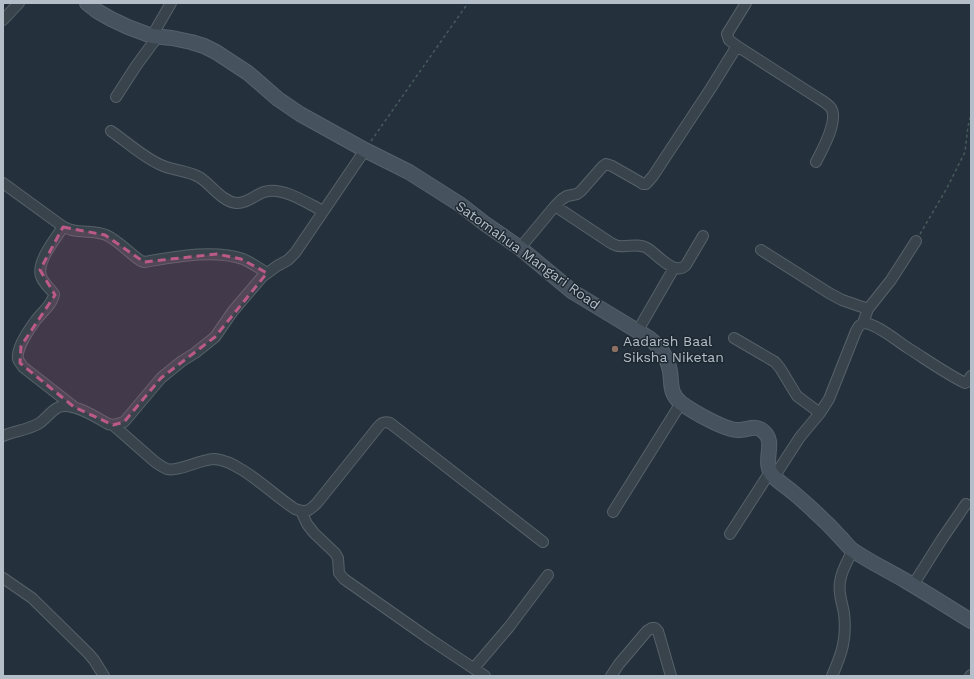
<svg xmlns="http://www.w3.org/2000/svg" width="974" height="679" font-family="'Work Sans',sans-serif">
<rect width="100%" height="100%" fill="#24313c"/>
<g fill="none" stroke-linecap="round" stroke-linejoin="round">
<g stroke="#56616a" stroke-width="12">
<path id="street" d="M746,3L727,34L729,40L737,46L818,98C823,101 828,104 831,108C839,121 822,150 816,162
M3,20L19,3
M152,36L171,3
M116,97L136,66L158,36
M111,131C127,142 144,158 161,165C174,171 187,170 199,177C211,184 221,201 236,203C246,204 255,195 264,192C282,186 307,203 323,211
M3,183L58,223C62,226 66,229 72,230C83,233 95,230 106,235C118,240 130,254 141,261L144,262C175,257 213,249 243,259C252,263 259,268 267,273
M555,206L611,243C613,244 616,246 619,246C629,247 638,243 647,248C657,254 675,277 686,265L703,236
M63,227C56,238 36,262 41,276C43,283 50,288 54,294C53,304 42,312 36,320C30,328 16,348 18,359C19,362 21,364 23,367L73,406
M520,248L555,206L562,199L567,196L577,194L581,191L603,166L606,164L612,166L640,182L643,184H646L653,176L711,88L737,46
M761,250L829,293L842,300L868,309
M863,323L868,309L891,280L916,241
M637,332L674,268
M734,338L775,362L780,368L797,396L820,413
M113,425L154,461C158,464 162,467 167,469C179,472 200,459 215,459C240,461 273,495 295,509C306,513 309,511 317,503L378,427C381,423 384,421 390,423L543,542
M3,436C14,431 27,430 38,424C45,420 50,412 57,408C70,400 96,417 108,424L113,425L124,422L161,378L182,361L195,353L215,337L233,311L262,277L277,266L288,260L295,253L365,150
M774,477L800,437L820,413L829,399L856,331L859,326L863,323C876,323 897,341 908,348C927,360 945,373 965,383L967,382L971,376
M301,511L307,524L314,533L335,553L338,558L339,573L344,579L431,640L485,676
M613,512L681,403
M730,534L770,472
M3,578L32,598L88,653L94,660L104,676
M913,585L942,539L966,504
M474,668L509,627L548,575
M611,676L619,664L647,631L652,628H655L658,631L671,676
M832,676C842,653 847,639 844,613C842,602 838,593 840,582C841,571 848,560 853,550
M970,676L971,675"/>
</g>
<g stroke="#56616a" stroke-width="16">
<path id="secondary" d="M87,3L97,11L111,19L128,27L152,36L172,38L191,42L204,46L216,52L248,73L278,99L300,114L365,150L409,172L461,205L484,223L520,248L573,292L649,338C660,347 667,356 670,371C672,384 669,393 681,403C692,411 726,431 739,430C748,430 756,424 764,432C777,443 760,463 774,477C780,483 788,488 795,494C802,500 809,506 815,512C824,520 833,529 841,538C845,542 849,548 854,551C870,562 889,571 906,581C928,594 950,608 971,621"/>
</g>
<path stroke="#465b5b" stroke-width="1.5" stroke-dasharray="3 3" stroke-linecap="butt" d="M371,141L468,3
M920,234L947,188L965,152L968,126L971,115"/>
<use href="#street" stroke="#38434c" stroke-width="10"/>
<use href="#secondary" stroke="#46535f" stroke-width="14"/>
</g>
<path fill="#bc5a87" fill-opacity="0.2" stroke="#bc5a87" stroke-width="3" stroke-dasharray="8 5" stroke-linejoin="round" d="M63,227L105,235L144,262L217,254L241,259L267,273L215,337L161,378L124,422L113,425L74,407L20,363L21,346L55,295L40,270Z"/>
<circle fill="#8d6e63" stroke="#1d2831" stroke-width="1.5" cx="615" cy="349" r="4"/>
<g text-anchor="middle" dominant-baseline="central" stroke-width="3" stroke-linejoin="round" paint-order="stroke">
<g font-size="14" fill="#b4bec8" stroke="#1d2831">
<text transform="translate(528 255) rotate(36)">Satomahua Mangari Road</text>
</g>
<g font-size="14" fill="#b4bec8" stroke="#1d2831" text-anchor="start">
<text x="623" y="341">Aadarsh Baal<tspan x="623" dy="16">Siksha Niketan</tspan></text>
</g>
</g>
<rect width="974" height="679" fill="none" stroke="#b4bec8" stroke-width="8"/>
</svg>
